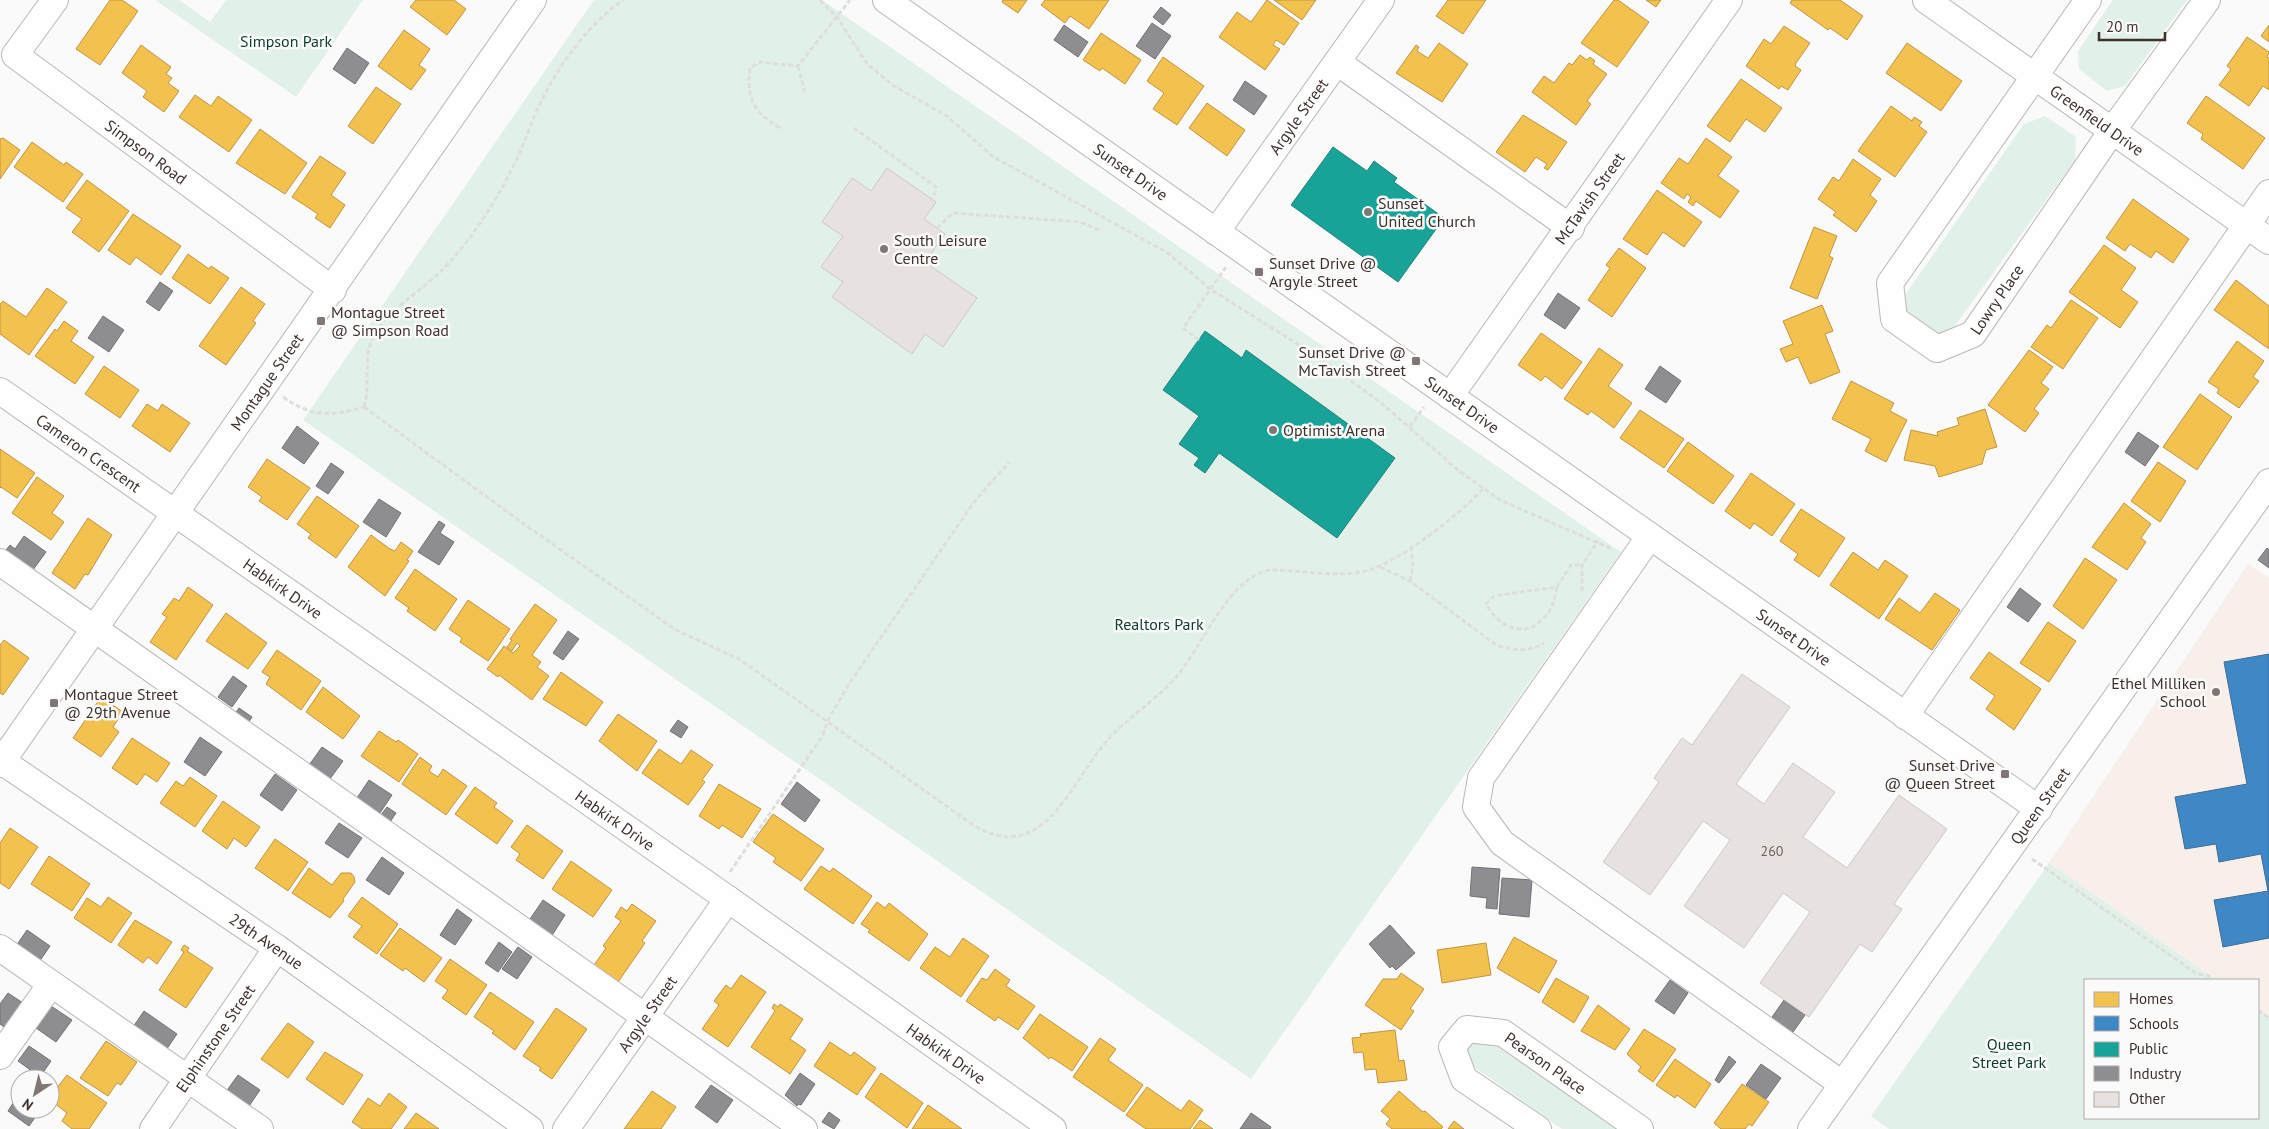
<svg xmlns="http://www.w3.org/2000/svg" width="2269" height="1129" font-family="'PT Sans',sans-serif">
<rect width="100%" height="100%" fill="#fafafa"/>
<path fill="#f8efea" d="M2248,564L2269,578V1018L2258,1010V980H2216L2049,863Z"/>
<path fill="#e1f1e9" d="M155,0H179L210,22L226,0H363L296,97Z
M594,0H822L1621,552L1251,1079L303,420Z
M2113,0H2187L2125,86L2107,91L2079,69L2078,51Z
M2045,116L2076,137L2075,160L1952,330L1934,334L1906,314L1905,295L2024,124Z
M2049,863L2216,980H2085V1118H2258V1010L2269,1018V1129H1889L1871,1116Z
M1484,1034L1622,1129H1562L1467,1062L1466,1045Z"/>
<path fill="#f2c14e" stroke="#bc9644" d="M110,0H122L138,11L100,65L76,49Z
M416,0H454L466,9L447,35L410,7Z
M1003,0H1027L1018,13L1002,2Z
M1045,0H1109L1089,29L1070,16L1065,23L1041,5Z
M1267,0L1299,23L1284,45L1276,40L1273,45L1280,49L1265,70L1219,37L1237,12L1251,22Z
M1274,0H1316L1302,20Z
M1448,0H1486L1463,34L1436,16Z
M1614,0H1618L1649,22L1617,67L1581,43Z
M1646,0H1661L1656,7Z
M1792,0H1840L1863,16L1847,40L1830,28L1828,30L1790,3Z
M2269,25V42L2261,36Z
M1784,26L1810,43L1796,63L1795,66L1801,70L1788,90L1781,86L1779,89L1746,66L1764,39L1771,44Z
M404,30L430,49L419,65L426,70L411,90L378,66Z
M1101,33L1141,60L1125,84L1102,68L1100,71L1083,60Z
M2247,37L2269,52L2267,57L2269,58V90L2263,86L2249,106L2219,85L2231,69L2227,66Z
M1439,43L1468,64L1442,102L1396,73L1416,45L1419,47L1417,51L1428,58Z
M1907,43L1962,81L1941,111L1886,73Z
M141,45L171,67L166,74L172,78L168,83L179,91L164,112L143,97L147,91L122,73Z
M1580,55L1587,60L1590,57L1595,61L1593,64L1607,74L1587,101L1591,104L1576,125L1532,92L1544,76L1554,83L1569,63L1572,65Z
M1163,57L1204,86L1177,125L1153,109L1164,93L1147,81Z
M1741,79L1782,108L1765,132L1746,119L1730,142L1707,126Z
M376,87L401,104L373,144L348,126Z
M195,95L211,106L218,96L252,120L229,152L179,117Z
M2206,96L2265,138L2243,169L2201,139L2203,134L2187,123Z
M1207,103L1245,130L1227,156L1189,128Z
M1891,106L1912,121L1914,117L1922,122L1919,126L1927,132L1895,177L1858,151Z
M1523,115L1567,142L1548,170L1544,168L1547,164L1536,157L1525,172L1496,152Z
M260,129L307,163L285,194L236,163Z
M3,138L20,150L0,179V139Z
M1706,138L1732,157L1718,176L1739,191L1720,218L1696,201L1693,206L1688,202L1691,197L1687,194L1684,199L1661,183L1679,158L1688,164Z
M32,142L64,165L66,162L83,174L63,202L14,167Z
M320,156L346,173L331,195L345,205L330,228L315,218L318,214L292,197Z
M1853,159L1881,179L1870,195L1877,201L1856,232L1833,215L1836,212L1818,199L1833,177L1839,181Z
M87,180L129,211L99,252L72,232L82,219L66,208Z
M1657,190L1702,222L1684,247L1663,232L1647,255L1623,239Z
M2133,199L2189,239L2173,263L2156,251L2151,258L2130,244L2125,251L2106,238Z
M133,214L181,246L161,275L136,257L130,265L108,250Z
M1814,227L1837,236L1829,256L1833,258L1817,299L1790,288Z
M2104,245L2136,268L2121,290L2138,302L2120,328L2069,292Z
M1619,248L1646,268L1612,317L1588,300L1610,268L1606,265Z
M188,254L209,269L211,266L229,278L210,304L172,278Z
M2236,280L2269,306V349L2214,310Z
M241,287L265,304L253,321L256,323L226,365L199,346Z
M47,288L67,302L29,355L0,334V304L3,301L26,317Z
M2071,300L2098,318L2063,369L2031,347L2047,325L2051,328Z
M1822,305L1833,331L1825,334L1840,372L1810,384L1798,357L1786,362L1780,349L1793,344L1783,321Z
M64,321L78,331L71,341L94,357L75,384L35,356L55,329L57,331Z
M1541,333L1582,362L1562,389L1545,376L1541,381L1518,365Z
M2237,341L2264,361L2253,377L2259,381L2239,408L2217,393L2219,389L2208,382Z
M1599,348L1623,365L1608,386L1632,403L1614,428L1591,411L1588,415L1564,399Z
M2029,350L2053,367L2041,383L2049,389L2034,409L2039,413L2025,432L1988,405Z
M104,366L139,390L120,418L85,394Z
M1851,381L1894,403L1890,411L1907,420L1886,462L1865,451L1871,439L1832,419Z
M2200,394L2232,417L2197,470L2163,447Z
M147,404L158,411L162,404L190,423L170,452L132,426Z
M1985,409L1997,447L1986,450L1982,464L1939,477L1935,466L1904,460L1911,430L1938,436L1937,432L1959,425L1957,418Z
M1640,410L1684,439L1664,468L1620,438Z
M1688,442L1734,476L1713,504L1667,471Z
M0,449L35,473L17,498L1,487L0,488Z
M267,459L310,488L287,520L259,501L262,497L248,487Z
M2158,462L2186,481L2160,522L2131,501Z
M1751,473L1795,504L1772,536L1754,523L1750,529L1725,511Z
M37,477L64,496L52,513L64,522L51,540L12,513Z
M317,496L359,526L336,558L308,538L311,534L297,524Z
M2124,503L2151,524L2141,538L2146,542L2127,570L2092,547Z
M1801,509L1845,538L1819,577L1794,560L1798,554L1780,541Z
M88,518L112,535L88,575L85,574L75,589L52,573Z
M371,535L390,549L395,551L401,542L413,551L407,560L409,561L385,596L348,567Z
M1853,552L1878,570L1885,560L1908,576L1879,619L1830,585Z
M2085,558L2117,580L2083,629L2053,606Z
M415,569L457,599L435,631L407,611L409,608L395,598Z
M188,587L213,605L176,660L150,642L167,617L162,614L174,598L179,601Z
M1935,593L1960,610L1932,650L1885,619L1899,598L1920,613Z
M468,600L510,629L488,661L460,642L462,638L449,629Z
M535,604L557,620L532,655L541,662L537,667L549,676L532,700L499,675L498,677L487,669L504,646L513,653L520,646L517,643L512,651L507,647L512,640L510,639Z
M226,613L267,643L248,669L206,641Z
M2048,622L2076,641L2049,682L2020,663Z
M4,640L29,658L3,695L0,693V645Z
M277,650L321,681L301,710L266,684L270,677L262,672Z
M1989,652L2041,689L2014,730L1986,709L1995,696L1970,678Z
M561,672L603,702L586,726L543,699Z
M323,687L360,716L343,739L306,712Z
M101,697L123,712L113,727L119,732L101,757L73,738Z
M618,714L657,741L637,771L599,741Z
M379,731L396,742L398,740L418,754L399,782L361,756Z
M132,738L170,763L157,782L145,774L137,785L112,768Z
M659,749L681,764L691,750L713,765L702,780L705,782L688,805L642,773Z
M420,757L432,766L429,771L438,777L443,769L467,786L446,815L402,784Z
M190,777L217,796L195,827L160,803L176,781L183,786Z
M719,784L761,809L742,838L722,825L719,829L699,816Z
M475,787L497,803L494,807L513,821L497,844L455,814Z
M223,801L260,827L246,847L234,838L227,849L202,831Z
M773,814L824,849L801,881L773,862L776,858L753,842Z
M527,825L563,851L543,879L516,860L520,854L511,847Z
M10,828L38,847L9,889L0,883V843Z
M275,839L308,862L288,891L255,868Z
M49,856L90,884L72,911L31,884Z
M571,861L612,890L593,917L552,889Z
M821,866L830,872L833,868L872,896L853,924L804,889Z
M309,868L332,885L341,873H351L354,877L355,882L343,899L344,901L330,918L292,893Z
M108,897L132,913L111,943L74,918L87,898L101,907Z
M362,897L398,924L377,954L353,937L362,926L348,916Z
M877,902L885,908L889,903L928,934L909,961L868,932L870,930L861,924Z
M632,904L656,921L642,941L645,943L616,985L592,968L606,948L603,946L621,921L615,917L621,907L627,911Z
M135,920L172,942L157,964L148,957L143,963L118,945Z
M400,928L442,958L424,982L405,968L403,971L380,955Z
M1514,937L1557,961L1539,993L1497,968Z
M963,938L989,956L961,997L920,968L935,947L950,957Z
M1486,943L1491,975L1442,983L1437,950Z
M184,945L189,948L187,951L213,968L186,1008L159,990L184,952L181,950Z
M450,959L487,985L466,1015L442,998L448,990L435,981Z
M995,969L1010,980L1006,986L1035,1006L1018,1030L998,1017L995,1021L966,1001L982,978L987,980Z
M1401,973L1424,989L1410,1009L1414,1011L1401,1030L1365,1005L1383,979H1397Z
M741,975L766,992L728,1047L702,1029L719,1005L714,1001L726,985L731,989Z
M1556,978L1589,997L1574,1023L1542,1002Z
M490,992L534,1022L515,1050L492,1033L494,1031L474,1017Z
M774,1004L778,1007L780,1004L803,1019L790,1039L806,1050L790,1074L751,1047L775,1011L772,1008Z
M1598,1005L1630,1029L1615,1050L1581,1031Z
M556,1008L587,1029L552,1079L539,1070L541,1068L523,1056Z
M1040,1014L1088,1047L1072,1071L1051,1057L1049,1059L1023,1038Z
M288,1023L314,1042L288,1078L261,1059Z
M1644,1029L1676,1049L1653,1082L1638,1071L1641,1067L1627,1054Z
M1395,1030L1399,1061L1404,1060L1407,1080L1378,1083L1376,1069L1365,1070L1363,1052L1354,1053L1352,1038L1361,1037L1360,1034Z
M1100,1038L1116,1049L1108,1060L1143,1085L1124,1112L1073,1077Z
M106,1041L137,1062L121,1085L117,1083L108,1096L80,1078Z
M830,1042L851,1056L854,1052L876,1068L857,1095L814,1066Z
M325,1052L363,1075L343,1105L306,1079Z
M1675,1059L1711,1084L1695,1108L1677,1095L1675,1098L1656,1085Z
M881,1073L923,1103L907,1128L865,1097Z
M67,1075L107,1103L89,1129H72L62,1121L67,1113L50,1100V1097Z
M1742,1084L1769,1102L1752,1126L1749,1124L1745,1129H1721L1714,1123Z
M1147,1087L1181,1111L1189,1100L1203,1110L1190,1129H1146L1126,1115Z
M652,1091L676,1107L661,1129H624Z
M1399,1091L1423,1112L1425,1111L1443,1127L1441,1129H1392L1386,1124L1390,1119L1381,1111Z
M389,1093L407,1107L391,1129H362L352,1122L368,1098L380,1106Z
M928,1105L962,1129H912Z
M416,1113L439,1129H404Z
M1200,1120L1213,1129H1193Z
M1454,1121L1464,1129H1448Z"/>
<path fill="#3f88c5" stroke="#3f6e97" d="M2269,654V938L2223,947L2214,900L2268,891L2261,854L2219,862L2216,844L2185,849L2175,797L2247,784L2224,662Z"/>
<path fill="#17a398" stroke="#238178" d="M1333,147L1367,171L1374,161L1397,178L1394,182L1444,218L1398,282L1291,205Z
M1205,331L1242,358L1246,350L1395,458L1337,538L1219,453L1205,473L1194,465L1199,458L1179,444L1199,416L1163,390Z"/>
<path fill="#8d8d92" stroke="#757173" d="M1161,7L1171,15L1163,25L1153,17Z
M1152,23L1171,36L1155,59L1136,46Z
M1064,25L1088,42L1078,57L1054,40Z
M347,48L369,63L355,84L333,69Z
M1245,81L1267,96L1254,115L1233,100Z
M160,282L173,291L159,311L146,302Z
M1558,293L1580,308L1565,329L1544,315Z
M103,316L124,330L109,352L88,338Z
M1660,366L1681,381L1666,403L1645,389Z
M297,426L319,443L304,464L282,448Z
M2138,432L2159,446L2145,466L2125,452Z
M331,463L344,472L328,494L316,486Z
M379,499L401,513L386,537L363,522Z
M439,521L445,525L440,533L454,542L439,565L418,552Z
M24,536L46,552L30,574L4,553L10,545L15,549Z
M2267,548L2269,550V568L2258,560Z
M2020,588L2041,604L2028,622L2007,607Z
M568,631L579,639L563,660L553,653Z
M233,676L247,686L232,707L218,697Z
M239,708L252,717L246,726L233,717Z
M678,720L688,727L681,738L670,731Z
M200,737L222,752L205,776L184,762Z
M322,747L343,761L327,783L307,768Z
M275,774L297,790L282,811L260,795Z
M369,780L392,795L378,816L355,801Z
M797,782L820,800L805,822L781,804Z
M387,807L396,813L388,825L378,819Z
M339,823L362,838L348,858L325,843Z
M382,857L404,873L389,895L366,880Z
M1472,867L1500,869L1497,909L1486,908L1487,898L1470,896Z
M1502,878L1532,880L1529,917L1499,914Z
M543,900L565,915L551,937L528,922Z
M457,909L472,920L455,945L440,935Z
M1390,925L1415,953L1396,970L1392,966L1390,968L1369,944Z
M27,930L50,946L37,965L14,949Z
M499,942L512,952L498,972L485,963Z
M518,947L532,957L517,979L502,969Z
M1670,980L1688,993L1674,1014L1655,1001Z
M8,993L29,1007L11,1032L0,1024V1004Z
M1784,1000L1805,1015L1791,1035L1770,1020Z
M51,1006L72,1020L56,1042L36,1028Z
M144,1011L177,1034L164,1053L131,1030Z
M29,1046L51,1061L40,1077L18,1061Z
M1729,1056L1736,1062L1719,1083L1715,1080Z
M1761,1064L1781,1078L1766,1099L1746,1085Z
M800,1073L815,1084L801,1105L798,1104L797,1106L785,1095Z
M238,1075L260,1090L245,1112L223,1096Z
M711,1085L733,1100L717,1123L695,1107Z
M17,1097L20,1099V1109H35L39,1112L29,1126L8,1111Z
M829,1112L840,1120L834,1129L822,1122Z
M1251,1113L1271,1127L1270,1129H1240Z"/>
<path fill="#e7e1df" stroke="#cfc8c8" d="M887,168L936,202L924,219L945,234L925,262L977,298L943,347L925,334L912,354L832,297L843,282L821,267L843,236L822,222L852,178L871,191Z
M1742,674L1790,707L1736,784L1764,804L1793,763L1835,792L1803,837L1847,868L1899,795L1947,829L1894,904L1902,909L1872,952L1860,944L1809,1017L1760,983L1810,912L1783,893L1744,948L1684,906L1730,840L1703,821L1650,895L1603,862L1659,782L1654,778L1682,738L1692,745Z"/>
<g fill="none" stroke-linecap="round" stroke-linejoin="round">
<g stroke="#bcb6b4" stroke-width="28">
<g id="minor">
<path id="s1" d="M55,0L15,55L333,290"/>
<path id="s2" d="M886,0L2039,809"/>
<path id="s3" d="M1926,0L2269,241"/>
<path id="s4" d="M2088,0L1890,283L1894,319L1937,349L1973,334L2112,131L2207,0"/>
<path d="M1337,62L1571,228"/>
<path id="s5" d="M1216,232L1381,0"/>
<path id="s6" d="M0,391L728,899L1053,1129"/>
<path id="s7" d="M1450,396L1729,0"/>
<path d="M1650,536L1481,778L1476,807L1502,843L1842,1084"/>
<path d="M0,562L804,1129"/>
<path d="M1905,716L2269,193"/>
<path id="s8" d="M0,760L277,948L530,1129"/>
<path id="s9" d="M0,764L533,0"/>
<path d="M0,948L260,1129"/>
<path d="M0,1056L51,984"/>
<path id="s10" d="M153,1129L277,948"/>
<path id="s11" d="M566,1129L728,899"/>
<path id="s12" d="M1538,1129L1464,1079L1452,1047L1467,1029L1503,1033L1640,1129"/>
<path id="s13" d="M1811,1129L2269,482"/>
</g>
</g>
<path stroke="#dfdede" stroke-width="3" stroke-dasharray="5 2.5" stroke-linecap="butt" d="M820,0L837,17L867,64L894,86L947,116L992,156L1168,253L1210,289L1323,360L1381,403L1459,471L1500,500L1612,549
M798,66L805,93
M780,128C754,112 746,99 750,68L760,62L798,66L850,0
M854,128L936,187L935,193L931,198
M937,228L953,213L1080,222L1101,231
M1199,340L1183,328L1226,267
M283,397C313,418 331,416 364,407
M364,407L528,527L676,630L739,659L973,825C1042,867 1069,786 1105,743C1126,718 1156,701 1177,676C1203,645 1228,579 1269,570C1299,570 1332,577 1361,572C1395,566 1460,514 1484,488
M364,407C371,385 363,360 372,339C382,315 411,298 430,281C445,269 457,254 469,239C486,216 501,191 514,165C524,145 531,122 541,102C560,63 588,25 623,0
M1410,427L1424,407
M1380,567L1410,581L1496,645C1512,650 1529,653 1544,643
M1410,581L1413,565L1411,546
M1557,587C1555,598 1552,611 1543,619C1523,640 1497,625 1486,604L1494,596L1557,587L1571,565H1582
M1582,591V565L1598,541
M2032,859L2197,974L2207,975L2214,980
M730,872L823,735L828,720L849,684L974,502L1009,462
M2258,1010L2269,1018"/>
<use href="#minor" stroke="#fefefe" stroke-width="26"/>
</g>
<g fill="#807774" stroke="#fafafa" stroke-width="2">
<circle cx="1368" cy="212" r="5"/>
<circle cx="884" cy="249" r="5"/>
<rect x="1254" y="267" width="10" height="10" rx="2.5"/>
<rect x="316" y="316" width="10" height="10" rx="2.5"/>
<rect x="1411" y="356" width="10" height="10" rx="2.5"/>
<circle cx="1273" cy="430" r="5"/>
<circle cx="2216" cy="692" r="5"/>
<rect x="49" y="698" width="10" height="10" rx="2.5"/>
<rect x="2000" y="769" width="10" height="10" rx="2.5"/>
</g>
<g text-anchor="middle" dominant-baseline="central" stroke-width="5" stroke-linejoin="round" paint-order="stroke">
<g font-size="14" fill="#6c615d">
<text x="1772" y="851">260</text>
</g>
<g font-size="16" fill="#0c3c2a" stroke="#fafafa">
<text x="286" y="41">Simpson Park</text>
<text x="1159" y="624">Realtors Park</text>
<text x="2009" y="1044">Queen<tspan x="2009" dy="18">Street Park</tspan></text>
</g>
<g font-size="16" fill="#3e312c" stroke="#fafafa">
<text stroke="none"><textPath href="#s5" startOffset="142">Argyle Street</textPath></text>
<text stroke="none"><textPath href="#s3" startOffset="209">Greenfield Drive</textPath></text>
<text stroke="none"><textPath href="#s1" startOffset="231">Simpson Road</textPath></text>
<text stroke="none"><textPath href="#s2" startOffset="299">Sunset Drive</textPath></text>
<text stroke="none"><textPath href="#s7" startOffset="242">McTavish Street</textPath></text>
<text stroke="none"><textPath href="#s4" startOffset="515">Lowry Place</textPath></text>
<text stroke="none"><textPath href="#s9" startOffset="466">Montague Street</textPath></text>
<text stroke="none"><textPath href="#s2" startOffset="704">Sunset Drive</textPath></text>
<text stroke="none"><textPath href="#s6" startOffset="108">Cameron Crescent</textPath></text>
<text stroke="none"><textPath href="#s6" startOffset="345">Habkirk Drive</textPath></text>
<text stroke="none"><textPath href="#s2" startOffset="1109">Sunset Drive</textPath></text>
<text stroke="none"><textPath href="#s13" startOffset="396">Queen Street</textPath></text>
<text stroke="none"><textPath href="#s6" startOffset="750">Habkirk Drive</textPath></text>
<text stroke="none"><textPath href="#s8" startOffset="322">29th Avenue</textPath></text>
<text stroke="none"><textPath href="#s11" startOffset="141">Argyle Street</textPath></text>
<text stroke="none"><textPath href="#s10" startOffset="110">Elphinstone Street</textPath></text>
<text stroke="none"><textPath href="#s6" startOffset="1155">Habkirk Drive</textPath></text>
<text stroke="none"><textPath href="#s12" startOffset="235">Pearson Place</textPath></text>
</g>
<g font-size="16" fill="#3e312c" stroke="#fafafa" text-anchor="start">
<text x="1378" y="203">Sunset<tspan x="1378" dy="18">United Church</tspan></text>
<text x="894" y="240">South Leisure<tspan x="894" dy="18">Centre</tspan></text>
<text x="1269" y="263">Sunset Drive @<tspan x="1269" dy="18">Argyle Street</tspan></text>
<text x="331" y="312">Montague Street<tspan x="331" dy="18">@ Simpson Road</tspan></text>
<text x="1406" y="352" text-anchor="end">Sunset Drive @<tspan x="1406" dy="18">McTavish Street</tspan></text>
<text x="1283" y="430">Optimist Arena</text>
<text x="2206" y="683" text-anchor="end">Ethel Milliken<tspan x="2206" dy="18">School</tspan></text>
<text x="64" y="694">Montague Street<tspan x="64" dy="18">@ 29th Avenue</tspan></text>
<text x="1995" y="765" text-anchor="end">Sunset Drive<tspan x="1995" dy="18">@ Queen Street</tspan></text>
</g>
</g>
<rect x="2084" y="979" width="175" height="140" fill="#fafafa" stroke="#afaaa8"/>
<rect x="2094" y="992" width="25" height="15" fill="#f2c14e" stroke="#afaaa8"/>
<text x="2129" y="1004" font-size="15" fill="#3e312c">Homes</text>
<rect x="2094" y="1016" width="25" height="15" fill="#3f88c5" stroke="#afaaa8"/>
<text x="2129" y="1029" font-size="15" fill="#3e312c">Schools</text>
<rect x="2094" y="1042" width="25" height="15" fill="#17a398" stroke="#afaaa8"/>
<text x="2129" y="1054" font-size="15" fill="#3e312c">Public</text>
<rect x="2094" y="1066" width="25" height="15" fill="#8d8d92" stroke="#afaaa8"/>
<text x="2129" y="1079" font-size="15" fill="#3e312c">Industry</text>
<rect x="2094" y="1092" width="25" height="15" fill="#e7e1df" stroke="#afaaa8"/>
<text x="2129" y="1104" font-size="15" fill="#3e312c">Other</text>
<g transform="translate(35 1094) rotate(215)"><circle r="24" fill="#fafafa" stroke="#afaaa8"/>
<path d="M0-4L9 19L0 12L-9 19Z" fill="#807774"/>
<text y="-8" font-size="14" font-weight="bold" text-anchor="middle" fill="#3e312c">N</text>
</g>
<path d="M2099 32v8h66v-8" fill="none" stroke="#3e312c" stroke-width="2.5"/>
<text x="2106" y="32" font-size="15" fill="#3e312c" stroke="#fafafa" stroke-width="4" paint-order="stroke">20 m</text>
</svg>
